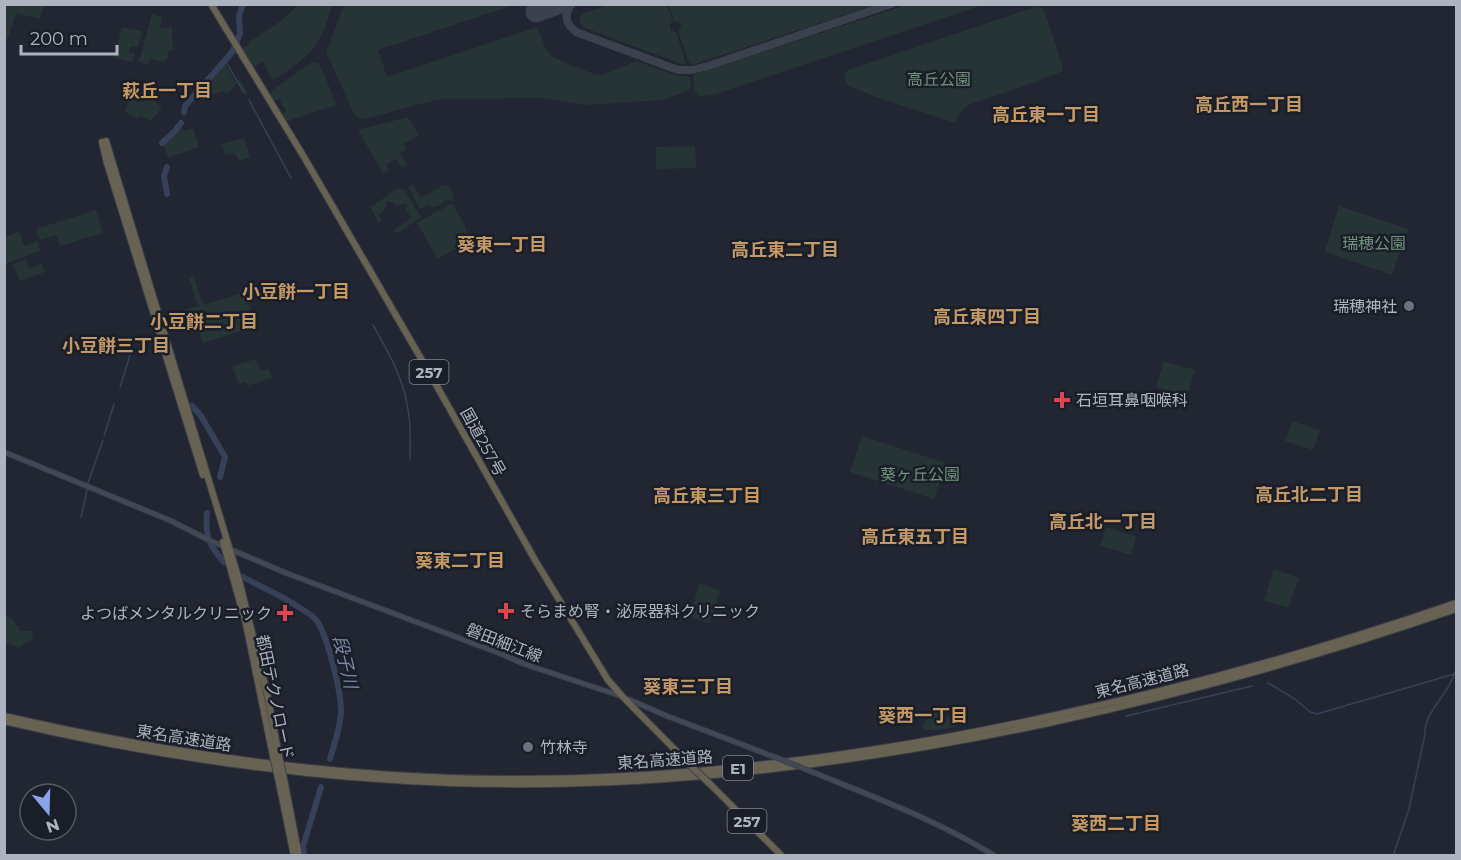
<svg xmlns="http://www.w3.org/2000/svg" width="1461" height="860" font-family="Montserrat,'Noto Sans JP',sans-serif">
<rect width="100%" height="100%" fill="#212632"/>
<path fill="#263436" d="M6,4H44V5L40,19L16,13L8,39L5,38Z
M298,5H332C329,14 327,23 323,32C313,55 292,68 272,81L263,61L254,67L243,49L249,44V42L282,20Z
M344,5H513L378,50L387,77L537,27L546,49L552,57L596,75H602L636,61L675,75L690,77L691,86L689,89L679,94L662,100L585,105L543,98L444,99L428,102L365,119L358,118L354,114L327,54V50Z
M608,5H667L673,21L670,24V28L672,31L676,32L686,64L684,65L585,28L580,23L579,19L582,14Z
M669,5V4L875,5L692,65L689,63L678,31L681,28V24L678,22L674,21Z
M906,5H983L716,94L700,97L695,92L693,75Z
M1038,6L1044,10L1063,68L1061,72L1022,87L970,104L960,112L956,122H952L876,97L847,85L844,75L848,70Z
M152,14L162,17L160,28L172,27L173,51H168V58L163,62L151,59L147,65L138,61L141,55Z
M122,27L142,31L138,47L131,46L129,52L135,54L132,62L114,58Z
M312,62L319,63L337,105L287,121L282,114L286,111L279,99L274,101L270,95L271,91Z
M225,63L235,82L240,79L248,93L245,95L243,90L237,83L227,94L223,91L200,98L196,93Z
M142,83H145L156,92L151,99L162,107L151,121L140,115L139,119L125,112L131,87L140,88Z
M408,117L419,135L404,144L407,149L400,154L407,164L402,167L395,159L386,165L389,170L383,174L358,130Z
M181,124L183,131L193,128L199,147L168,158L164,145L165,138Z
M244,138L250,157L239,161L235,153L225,155L222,144Z
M695,146L696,168L656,169V147Z
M413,184L421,197L418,199L437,189L442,185L448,186L454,196L452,201L445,200C439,206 436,209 428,205L420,209L408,187Z
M398,188L404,189L421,217L401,231L396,233L393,230L410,219V216L405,208L408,206L407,204L405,203L396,206L394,202H386V208L379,215L381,221L380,222L377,221L371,207Z
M452,203L466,228L465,229L471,240L438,259L417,223Z
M1339,206L1408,229L1392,275L1326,252L1325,251Z
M96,210L103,233L60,246L57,235L40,240L36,229Z
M19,232L24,246L37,242L40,251L5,264V237Z
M26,260L29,268L42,264L45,272L19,281L13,264Z
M194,277L203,305L245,292L256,326L203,343L193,317L189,319L184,310L198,306L189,278Z
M256,359L261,371L269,369L272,378L247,386L246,382L239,384L232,366Z
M1164,361L1195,370L1187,396L1156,387Z
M1292,421L1320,430L1313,450L1285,441Z
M862,436L946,463L934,499L850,472Z
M1106,527L1135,536L1136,538L1131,555L1100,546Z
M1274,569L1299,578L1288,608L1264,600Z
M699,583L719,590L720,592L710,622L708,623L690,617Z
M4,615L12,618L20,631H32L33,639L19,648L5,642Z
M932,710L957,722L958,726L940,730H924L923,725Z"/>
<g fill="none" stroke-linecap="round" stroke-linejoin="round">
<path stroke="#364058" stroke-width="1.5" d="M225,60L244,93
M249,100L291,178
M373,325C390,355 406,383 409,417C411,431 410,446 410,460
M120,387L132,349
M104,436L114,404
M88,483L103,440
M81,517L87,490
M1268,683L1295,699L1310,712L1317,714L1454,674
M1126,716L1252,686
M1393,856L1409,809L1425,734C1424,711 1449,695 1455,672H1456"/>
<path stroke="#364058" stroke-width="6" d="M184,112L185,106L233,51L240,34L239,16L243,4
M162,143L174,132L181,123
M167,167L164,176L167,194
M192,406L201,416L225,457L220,477
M207,513C205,535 209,546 224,562
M243,577C261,587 280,595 297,606C303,610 311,614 316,620C327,633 342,695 341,713C340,729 334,744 330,759
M304,856L303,846L305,840L321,787"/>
<path stroke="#3c414e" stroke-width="8" d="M572,4C563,15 566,24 576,32L678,70H693L711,65L891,4"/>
<path stroke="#3c414e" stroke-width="21" d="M536,12L558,4"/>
<g stroke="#3d424d" stroke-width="6">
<path id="secondary" d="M4,452L169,520L211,541L286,573L504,655L524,664L621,696
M628,699L667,716L772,756
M815,773C876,798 939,821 995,856"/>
</g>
<g stroke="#3c404b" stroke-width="8">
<path id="highway" d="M211,4L304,157L430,374L535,560L608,680L622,696L688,763
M106,141L239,580L267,693L279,756
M102,142L107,163L161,337
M165,353L203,475
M223,542L246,624L273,756
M4,716C169,754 335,778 504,779C691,780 875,755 1056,715C1192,686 1325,648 1456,603
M4,721C153,756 300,778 452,783C653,790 853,765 1049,723C1187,693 1323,655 1456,609
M278,778L294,856
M284,779L299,856
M712,786L782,856"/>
</g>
<use href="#secondary" stroke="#424856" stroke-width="4"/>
<use href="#highway" stroke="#686252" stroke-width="6"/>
<g stroke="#3d424d" stroke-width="6" stroke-linecap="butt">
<path id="secondary-bridge" d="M772,756L815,773"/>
</g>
<g stroke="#3c404b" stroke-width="8" stroke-linecap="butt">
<path id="highway-bridge" d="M273,756L278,778
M279,756L284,779
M688,763L712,786"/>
</g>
<use href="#secondary-bridge" stroke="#424856" stroke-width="4"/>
<use href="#highway-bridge" stroke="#686252" stroke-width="6"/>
</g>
<g fill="#6b7280" stroke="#1a1e28" stroke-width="2">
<circle cx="1409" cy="306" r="6"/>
<circle cx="528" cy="747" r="6"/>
</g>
<g fill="#e0444e" stroke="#1a1e28" stroke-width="2">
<path d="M1059 391h6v6h6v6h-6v6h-6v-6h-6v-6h6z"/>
<path d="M503 602h6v6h6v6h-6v6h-6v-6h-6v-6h6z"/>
<path d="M282 604h6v6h6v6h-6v6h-6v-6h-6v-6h6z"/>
</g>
<g text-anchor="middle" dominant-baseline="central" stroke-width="5" stroke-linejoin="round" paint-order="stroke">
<g fill="#1a1e28" stroke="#828692" stroke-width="1.5">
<rect x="409.5" y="360" width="39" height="24" rx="4.5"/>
<rect x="723" y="756" width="30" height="24" rx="4.5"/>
<rect x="727.5" y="809" width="39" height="24" rx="4.5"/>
</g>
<g font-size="15" font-weight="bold" fill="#aeb3c0">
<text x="429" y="372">257</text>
<text x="738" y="768">E1</text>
<text x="747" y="821">257</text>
</g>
<g font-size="16" fill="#70937c" stroke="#1a1e28">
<text x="939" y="79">高丘公園</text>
<text x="1374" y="243">瑞穂公園</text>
<text x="920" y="474">葵ヶ丘公園</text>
</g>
<g font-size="16" fill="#aeb3c0" stroke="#1a1e28" text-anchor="start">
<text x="1397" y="306" text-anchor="end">瑞穂神社</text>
<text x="1076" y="400">石垣耳鼻咽喉科</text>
<text x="520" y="611">そらまめ腎・泌尿器科クリニック</text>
<text x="272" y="613" text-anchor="end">よつばメンタルクリニック</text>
<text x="540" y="747">竹林寺</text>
</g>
<g font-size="16" fill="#aeb3c0" stroke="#1a1e28">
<text transform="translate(483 442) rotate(61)">国道257号</text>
<text transform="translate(504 643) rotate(21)">磐田細江線</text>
<text transform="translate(1142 681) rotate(-14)">東名高速道路</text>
<text transform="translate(275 697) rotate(78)">都田テクノロード</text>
<text transform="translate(184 738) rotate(9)">東名高速道路</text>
<text transform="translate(665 760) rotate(-4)">東名高速道路</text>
</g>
<g font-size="18" font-weight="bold" fill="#c49965" stroke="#1a1e28">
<text x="167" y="91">萩丘一丁目</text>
<text x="1249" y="105">高丘西一丁目</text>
<text x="1046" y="115">高丘東一丁目</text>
<text x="502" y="245">葵東一丁目</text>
<text x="785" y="250">高丘東二丁目</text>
<text x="296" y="292">小豆餅一丁目</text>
<text x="987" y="317">高丘東四丁目</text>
<text x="204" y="322">小豆餅二丁目</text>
<text x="116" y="346">小豆餅三丁目</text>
<text x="1309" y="495">高丘北二丁目</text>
<text x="707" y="496">高丘東三丁目</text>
<text x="1103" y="522">高丘北一丁目</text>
<text x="915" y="537">高丘東五丁目</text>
<text x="460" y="561">葵東二丁目</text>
<text x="688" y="687">葵東三丁目</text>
<text x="923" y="716">葵西一丁目</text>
<text x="1116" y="824">葵西二丁目</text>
</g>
<g font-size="18" font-style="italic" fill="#7a87a6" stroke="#1a1e28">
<text transform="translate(345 662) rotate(77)">段子川</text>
</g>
</g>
<rect width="1461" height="860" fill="none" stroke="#aeb3c0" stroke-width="12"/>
<g transform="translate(48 812) rotate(161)"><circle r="28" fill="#1a1e28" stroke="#555a65" stroke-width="1.5"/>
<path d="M0-4.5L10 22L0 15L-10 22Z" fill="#8aa4ea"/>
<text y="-9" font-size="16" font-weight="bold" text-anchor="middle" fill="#aeb3c0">N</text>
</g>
<path d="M21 45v9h96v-9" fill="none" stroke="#aeb3c0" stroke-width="3"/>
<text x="30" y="45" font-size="18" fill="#aeb3c0" stroke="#1a1e28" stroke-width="4.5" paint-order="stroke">200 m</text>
</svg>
